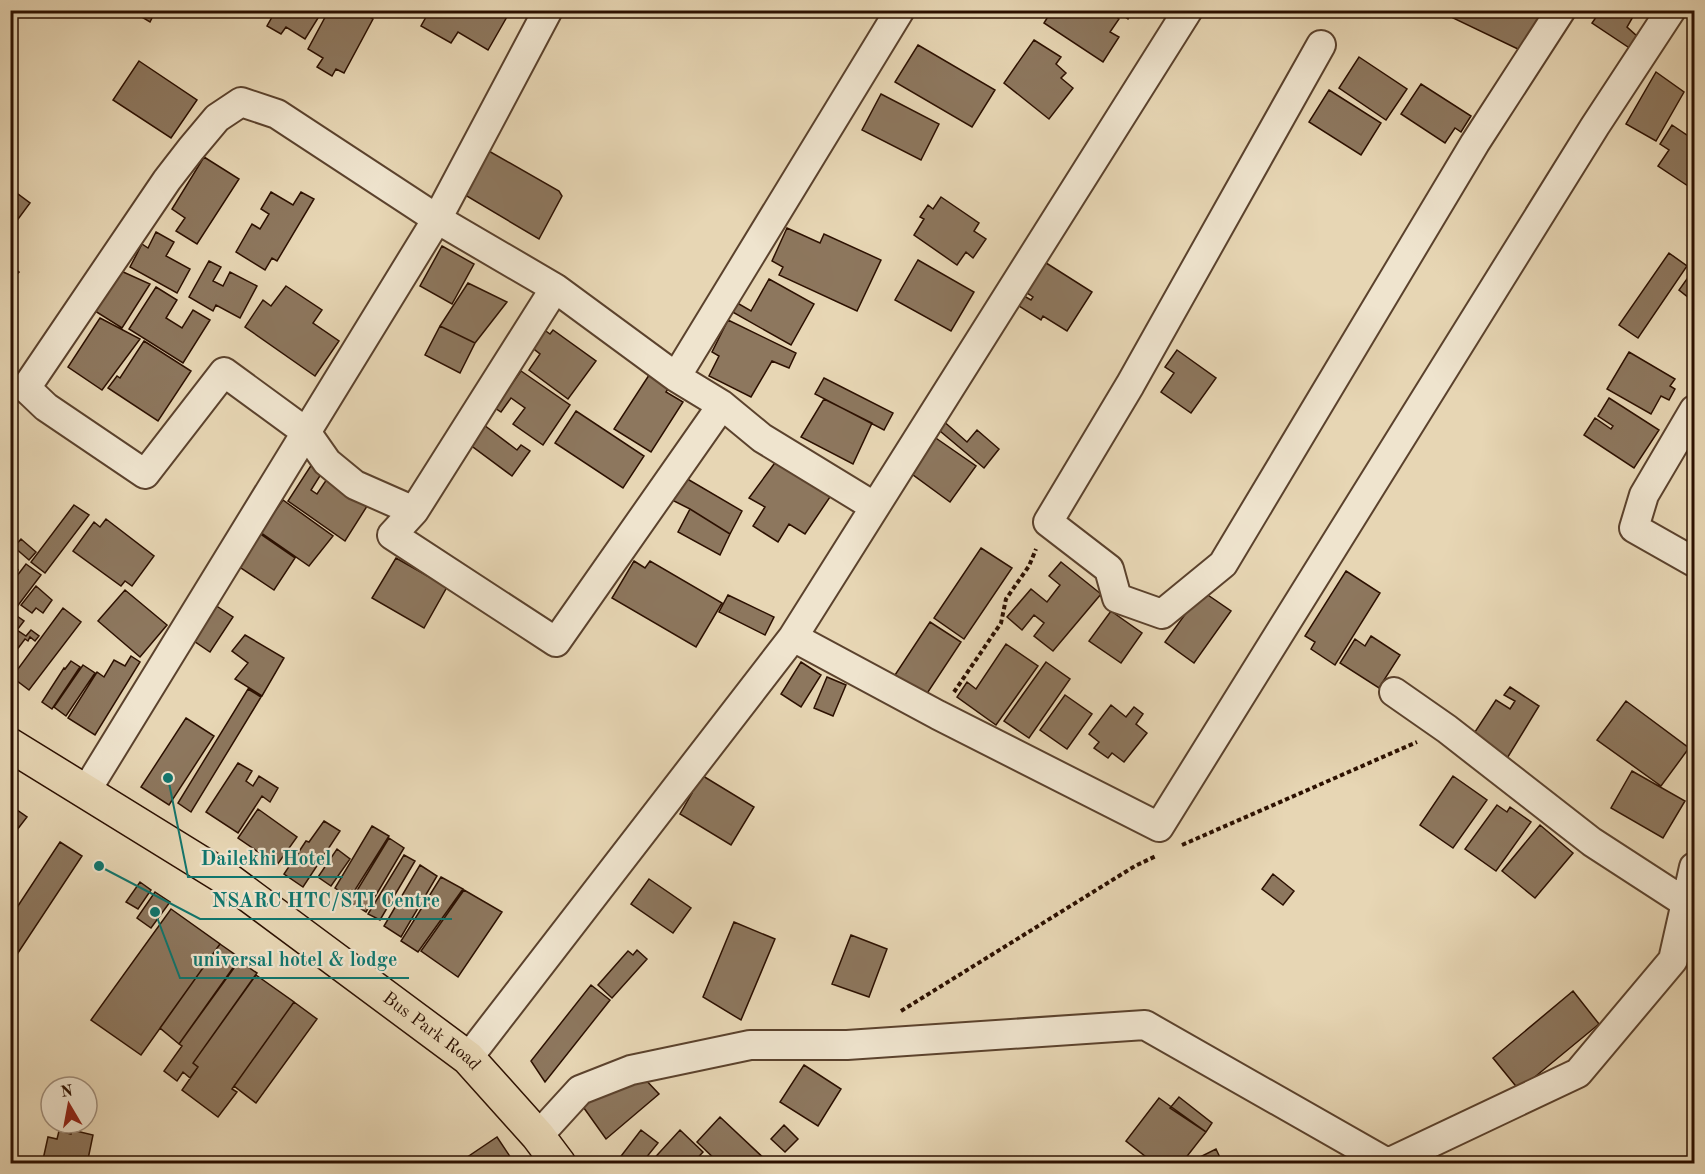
<svg xmlns="http://www.w3.org/2000/svg" width="1705" height="1174" font-family="'Old Standard TT',serif">
<rect width="100%" height="100%" fill="#e7d6b4"/>
<filter id="stains"><feTurbulence type="fractalNoise" baseFrequency=".00333" numOctaves="4"/><feColorMatrix values="0 0 0 0 .2 0 0 0 0 .09 0 0 0 0 .02 0 0 0 .5 -.17"/></filter>
<radialGradient id="worn" r=".72"><stop offset=".6" stop-color="#630" stop-opacity="0"/><stop offset="1" stop-color="#630" stop-opacity=".3"/></radialGradient>
<path fill="#8d775e" stroke="#2c1000" stroke-width="1.5" d="M130,10H156L150,22Z
M276,10H323L305,39L286,27L281,34L267,26Z
M329,10H358L373,19L344,73L336,69L332,76L317,67L323,58L308,49Z
M430,10H500L508,15L488,50L458,32L451,43L421,26Z
M1052,10H1107L1119,19L1110,32L1119,37L1103,62L1044,23Z
M1115,10H1133L1128,19Z
M1457,10H1545L1520,50L1453,18Z
M1601,10H1626L1634,15L1627,27L1638,37L1631,49L1592,23Z
M1034,40L1061,57L1056,64L1066,73L1061,78L1073,88L1049,119L1004,83Z
M918,45L995,90L972,127L895,82Z
M1359,57L1407,89L1386,120L1339,88Z
M139,61L197,100L171,138L113,100Z
M1656,72L1684,92L1656,141L1626,124Z
M1421,84L1471,116L1461,132L1455,128L1445,143L1401,114Z
M1329,90L1381,123L1361,155L1309,122Z
M881,94L939,124L921,160L862,130Z
M1672,125L1694,140V175L1688,186L1658,166L1669,150L1660,144Z
M480,146L559,191L562,196L539,239L455,189Z
M204,157L239,179L197,244L176,231L185,218L172,209Z
M10,188L30,203L10,230Z
M271,192L293,205L301,192L314,199L277,261L272,258L265,270L236,252L252,224L260,229L269,214L261,209Z
M941,197L979,223L974,231L986,239L973,258L966,252L957,265L914,235L924,219L920,217L928,205L933,209Z
M787,228L820,243L824,234L881,260L857,311L779,275L783,267L772,261Z
M156,232L174,242L166,256L190,269L177,293L130,267L142,244L148,248Z
M442,246L474,264L452,304L420,286Z
M1669,253L1687,266L1638,338L1619,325Z
M918,260L974,292L951,331L895,300Z
M209,261L221,267L213,281L223,286L230,272L257,286L240,318L216,305L213,311L189,297Z
M1043,261L1092,292L1067,331L1043,316L1041,320L1011,301L1017,292L1031,300L1033,297L1024,291Z
M10,265L19,272L10,281Z
M1694,269V302L1679,290Z
M121,271L150,284L122,328L95,311Z
M769,279L814,304L791,345L729,310L734,301L751,311Z
M468,283L507,302L475,343L440,326Z
M286,286L322,310L313,323L339,341L315,376L245,327L263,300L271,306Z
M156,287L177,300L166,318L182,328L193,310L210,320L183,363L129,329Z
M100,318L140,339L102,390L68,367Z
M728,320L796,353L789,368L772,361L751,397L709,376L719,356L712,352Z
M440,326L475,343L460,373L425,355Z
M543,329L550,334L553,330L596,361L568,399L529,370L540,354L530,346Z
M144,341L191,371L158,421L108,388L117,376L120,378Z
M1177,350L1216,378L1191,413L1161,392L1174,373L1165,367Z
M1629,352L1675,379L1670,386L1675,389L1669,400L1661,396L1651,414L1607,389Z
M653,369L670,386L666,392L683,402L651,452L614,429Z
M521,371L570,405L543,445L513,424L525,408L511,398L501,412L495,408Z
M824,378L893,413L884,430L815,394Z
M1609,398L1659,430L1634,468L1584,435L1595,418L1611,429L1613,426L1598,416Z
M824,399L872,423L853,464L801,437Z
M576,411L644,456L623,488L555,443Z
M941,419L967,442L977,430L999,449L984,468L934,426Z
M484,425L517,450L521,445L530,451L512,476L469,444Z
M930,434L976,466L950,502L905,469Z
M777,460L834,491L805,534L789,524L778,542L753,526L765,507L749,498Z
M312,464L323,471L311,490L317,494L329,476L369,503L345,541L288,501Z
M684,477L742,511L730,534L690,509L670,499Z
M283,500L333,536L309,566L260,532Z
M74,505L89,515L45,573L31,562Z
M690,509L730,534L720,555L678,532Z
M106,519L154,556L132,586L125,581L121,586L73,551L94,522L100,527Z
M256,531L295,558L274,590L235,564Z
M21,539L36,552L29,560L14,547Z
M981,548L1012,568L964,639L934,618Z
M396,558L447,587L424,628L372,598Z
M634,561L645,568L650,561L722,603L696,647L612,598Z
M1061,562L1101,594L1053,651L1034,636L1044,623L1034,615L1022,630L1007,617L1031,589L1047,602L1060,585L1049,576Z
M10,564L18,570L10,580Z
M26,564L41,575L10,616V585Z
M1346,571L1380,593L1335,665L1311,649L1315,642L1305,636Z
M36,586L52,600L43,613L36,608L32,613L21,605Z
M125,590L167,625L140,657L98,621Z
M1202,591L1231,611L1194,663L1165,642Z
M728,595L774,617L765,635L719,612Z
M212,603L233,617L210,652L188,637Z
M63,608L81,622L29,690L12,677Z
M1111,611L1142,633L1121,663L1089,641Z
M14,614L24,621L17,630L26,636L31,630L39,636L35,641L30,637L28,641L25,639L10,659V619Z
M930,622L961,642L924,698L893,678Z
M245,635L284,658L262,696L235,679L248,663L232,651Z
M1371,636L1400,655L1379,688L1340,663L1355,639L1365,646Z
M1006,644L1038,666L996,725L957,697L967,682L976,689Z
M131,656L140,662L95,735L68,718L97,672L104,677L114,660L125,666Z
M71,661L80,667L52,709L42,702L64,668L65,669Z
M801,662L821,675L801,707L781,694Z
M1046,662L1070,679L1029,738L1004,721Z
M83,665L95,673L66,716L54,707Z
M827,677L846,685L833,716L814,708Z
M1510,687L1539,706L1506,760L1471,738L1496,700L1510,709L1515,701L1504,695Z
M248,689L261,697L191,812L178,803Z
M1065,695L1092,714L1067,749L1040,730Z
M1626,701L1689,748L1661,786L1597,740Z
M1111,705L1126,717L1134,707L1143,714L1136,724L1147,733L1124,762L1112,753L1108,758L1094,748L1099,742L1089,734Z
M186,718L214,736L169,805L141,787Z
M238,763L252,771L246,781L253,786L259,776L278,788L270,802L262,796L238,833L206,812Z
M1632,771L1685,801L1663,838L1611,808Z
M697,776L702,779L703,776L754,807L731,845L680,814L692,793L688,791Z
M1453,776L1487,800L1453,848L1420,825Z
M10,805L27,817L10,839Z
M1497,805L1507,812L1510,807L1531,822L1496,871L1465,849Z
M258,809L297,837L277,865L238,838Z
M324,821L340,831L303,887L284,874L306,841L309,842Z
M1540,825L1573,853L1535,898L1502,871Z
M372,826L389,836L350,898L335,888Z
M389,838L404,848L366,912L350,902Z
M60,842L82,856L10,965V918Z
M337,849L350,859L331,886L318,877Z
M404,855L415,861L380,920L368,914Z
M420,865L437,876L401,937L384,926Z
M1273,874L1294,891L1283,905L1262,889Z
M441,877L463,889L418,952L401,941Z
M649,879L691,908L673,933L631,904Z
M140,882L151,890L138,909L126,902Z
M464,890L502,912L458,977L421,951Z
M155,892L170,902L151,928L137,918Z
M171,909L220,944L141,1055L91,1020Z
M734,922L775,939L741,1020L703,997Z
M851,935L887,949L869,997L832,984Z
M220,944L240,958L179,1044L160,1028Z
M637,950L647,959L612,998L598,985L628,951L633,955Z
M239,961L257,973L193,1063L198,1067L190,1078L183,1072L177,1081L164,1071L182,1046L179,1044Z
M256,975L294,1002L232,1089L237,1092L218,1117L182,1090L198,1067L193,1063Z
M591,985L610,1000L545,1082L531,1061Z
M1573,991L1599,1024L1519,1090L1493,1058Z
M294,1002L317,1019L256,1103L234,1086Z
M804,1065L841,1089L818,1126L780,1102Z
M642,1076L659,1094L606,1139L579,1101Z
M1179,1097L1212,1123L1206,1132L1170,1108Z
M1159,1098L1206,1132L1181,1164H1155L1126,1141Z
M720,1117L770,1164H720L697,1142Z
M784,1125L798,1139L785,1152L771,1139Z
M72,1130L93,1135L87,1164H42L48,1137L57,1139L59,1131L71,1134Z
M641,1130L658,1143L641,1164H615Z
M680,1130L703,1152L692,1164H649Z
M497,1137L515,1164H457Z
M1216,1149L1223,1164H1186Z"/>
<g fill="none" stroke-linecap="round" stroke-linejoin="round">
<g stroke="#5b422d" stroke-width="32">
<path id="minor" d="M1321,45L1130,385L1048,522L1109,569L1117,598L1162,614L1223,564L1475,143L1561,10
M676,377L722,405L762,438L875,507
M722,405L556,642L392,535L414,511L355,485L327,462L306,432L224,372L145,474L46,407L26,388L167,180L191,149L217,118L241,102L277,114L437,219L555,288L676,377L900,10
M1694,410L1644,495L1634,528L1694,562
M414,511L555,288
M793,637L938,715L1159,827L1595,126L1671,10
M1394,692L1447,729L1592,842L1686,903
M86,791L437,219L548,10
M468,1058L793,637L1188,10
M538,1136L580,1090L631,1070L750,1045H847L1145,1025L1389,1164
M1386,1164L1578,1073L1673,960L1694,867"/>
</g>
<g stroke="#2c1000" stroke-width="36">
<g id="major">
<path id="s1" d="M10,745L227,879L468,1058L538,1136L559,1164"/>
</g>
</g>
<path stroke="#2c1000" stroke-width="4" stroke-dasharray="4.5 3" stroke-linecap="butt" d="M954,692L1001,623L1006,599L1029,566L1036,549
M1182,845L1417,742
M901,1011L1135,866L1156,856"/>
<use href="#minor" stroke="#efe4ce" stroke-width="28"/>
<use href="#major" stroke="#e7d6b4" stroke-width="33"/>
</g>
<g text-anchor="middle" dominant-baseline="central" stroke-width="4.5" stroke-linejoin="round" paint-order="stroke">
<g font-size="18" fill="#2c1000" stroke="#efe4ce">
<text stroke="none"><textPath href="#s1" startOffset="510">Bus Park Road</textPath></text>
</g>
</g>
<path fill="none" stroke="#0f766e" stroke-width="2" d="M168 778L188 877H343M99 866L200 919H452M155 912L180 978H409"/>
<g fill="#0f766e" stroke="#efe4ce" stroke-width="2">
<circle cx="168" cy="778" r="6"/>
<circle cx="99" cy="866" r="6"/>
<circle cx="155" cy="912" r="6"/>
</g>
<g font-size="20" text-anchor="middle" font-weight="bold" fill="#0f766e" stroke="#efe4ce" stroke-width="4.5" stroke-linejoin="round" paint-order="stroke">
<text x="266" y="865">Dailekhi Hotel</text>
<text x="326" y="907">NSARC HTC/STI Centre</text>
<text x="295" y="966">universal hotel &amp; lodge</text>
</g>
<rect width="1705" height="1174" fill="none" stroke="#e7d6b4" stroke-width="36"/>
<rect x="12" y="12" width="1681" height="1150" fill="none" stroke="#2c1000" stroke-width="3"/>
<rect x="18" y="18" width="1669" height="1138" fill="none" stroke="#2c1000" stroke-width="1.5"/>
<g transform="translate(69 1105) rotate(350)"><circle r="28" fill="#efe4ce" stroke="#a18f7c" stroke-width="1.5"/>
<path d="M0-4.5L10 22L0 15L-10 22Z" fill="#8f2418"/>
<text y="-9" font-size="16" font-weight="bold" text-anchor="middle" fill="#2c1000">N</text>
</g>
<rect width="100%" height="100%" filter="url(#stains)"/>
<rect width="100%" height="100%" fill="url(#worn)"/>
</svg>
